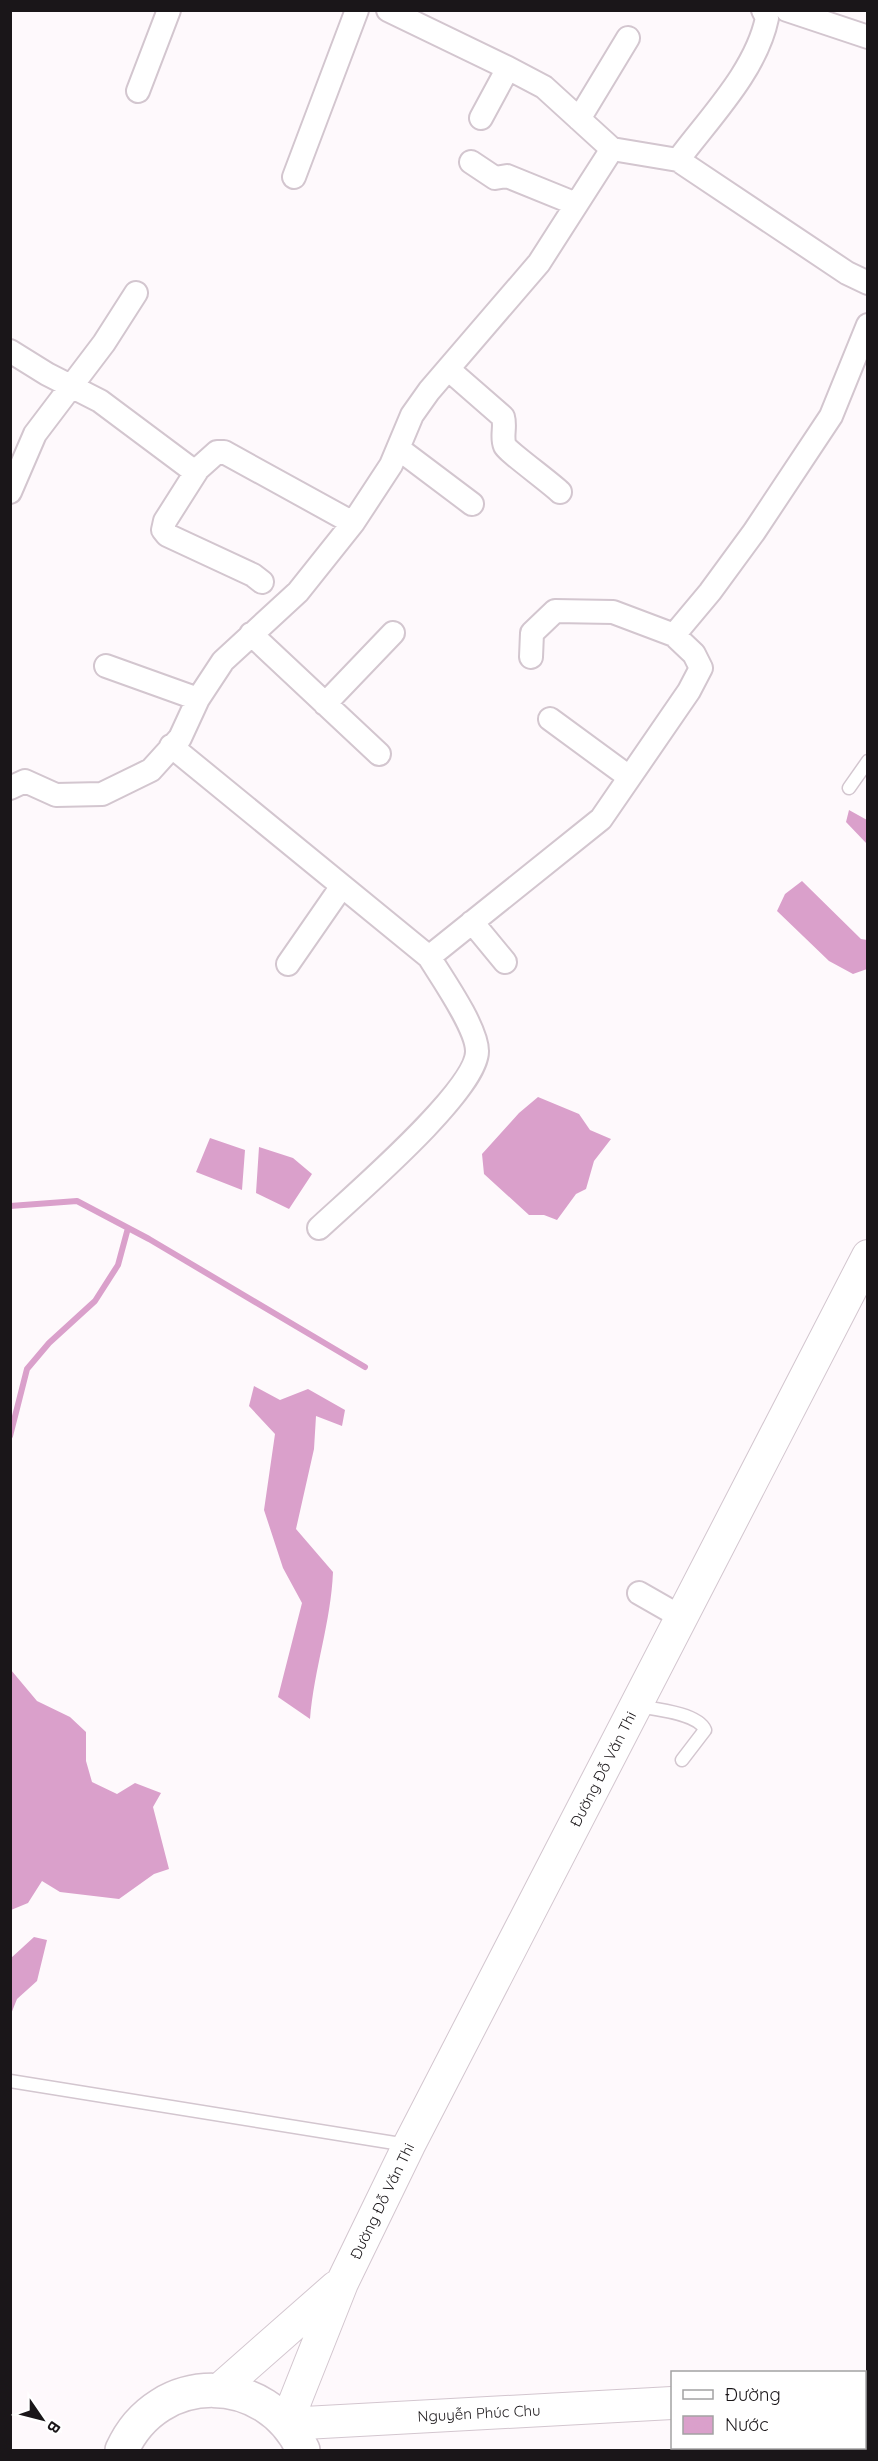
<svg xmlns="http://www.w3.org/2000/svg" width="878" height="2461" font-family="Quicksand,sans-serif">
<rect width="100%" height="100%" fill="#fef9fc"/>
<path fill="#daa0cb" d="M849,810L867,820V844L846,822Z
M802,881L861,939L867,940V969L853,974L829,961L777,911L785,894Z
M538,1097L579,1114L590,1130L611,1139L594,1161L586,1189L576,1194L557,1220L544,1215H529L484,1174L482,1154L519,1113Z
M210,1138L245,1150L242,1190L196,1172Z
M259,1147L293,1158L312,1174L289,1209L256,1193Z
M254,1386L280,1400L308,1389L345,1410L342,1426L316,1416L314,1449L296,1529L333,1572C331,1622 314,1669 310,1719L278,1697L302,1603L283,1568L264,1510L275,1434L249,1406Z
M11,1670L37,1701L70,1717L86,1732V1761L92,1782L117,1794L135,1783L161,1793L153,1807L169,1869L154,1874L119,1899L60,1892L42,1881L28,1903L11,1910Z
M34,1937L47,1940L37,1981L17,1999L11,2014V1958Z"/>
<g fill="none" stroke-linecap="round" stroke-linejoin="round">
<path stroke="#daa0cb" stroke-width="6" d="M10,1206L77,1201L149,1239L365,1367
M10,1436L27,1369L49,1343L95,1301L118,1265L128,1228"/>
<g stroke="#d3c6cf" stroke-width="15">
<path id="lane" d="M849,788L868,761
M637,1706C654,1709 698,1713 705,1730L682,1760
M10,2081L407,2145"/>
</g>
<g stroke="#d3c6cf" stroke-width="26">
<path id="street" d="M388,10L508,68
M787,10L868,37
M138,91L169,10
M481,118L508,68L544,87L612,149
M579,119L628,38
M678,160L847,273L868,283
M471,162L495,178L507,176L576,204
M294,177L357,10
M10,351L47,374L100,401L191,469H198L217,452H224L353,523
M448,369L503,417C506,427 501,437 505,446C506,450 552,484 560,492
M399,449L472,504
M198,469L165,521L163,530L167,535L253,575L262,582
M10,492L35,434L104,343L136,293
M251,634L379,754
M531,657L532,633L555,611L613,612L674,635
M106,666L198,699
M325,704L393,633
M550,719L629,777
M171,746L429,957L601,819L689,691L701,668L694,654L674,635L710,592L754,532L831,416L868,325
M10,788L25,781L56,795L102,794L151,770L180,738L198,699L223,661L298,592L353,523L391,465L412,415L429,391L539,263L612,149L678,160C710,117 756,71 767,18L763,10
M472,922L505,962
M288,964L342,886
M319,1228C351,1198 478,1090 477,1051C477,1028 442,978 429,957
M639,1593L681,1617"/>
</g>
<g stroke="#d3c6cf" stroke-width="34">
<path id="secondary" d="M219,2390L336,2287
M864,2392H868
M672,2403L286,2424L342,2283L409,2145L868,1256"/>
</g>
<g stroke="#d3c6cf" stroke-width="36">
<path id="primary" d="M864,2445H868
M122,2450C158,2370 267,2371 303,2450
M747,2450L810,2448"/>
</g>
<use href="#lane" stroke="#fff" stroke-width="12"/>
<use href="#street" stroke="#fff" stroke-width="22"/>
<use href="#secondary" stroke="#fff" stroke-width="32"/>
<use href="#primary" stroke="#fff" stroke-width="33"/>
</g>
<g text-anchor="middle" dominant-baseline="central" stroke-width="4.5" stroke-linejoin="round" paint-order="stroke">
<g font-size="15" fill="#1a1619" stroke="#fff">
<text transform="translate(603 1769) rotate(-63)">Đường Đỗ Văn Thi</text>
<text transform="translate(382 2201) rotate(-64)">Đường Đỗ Văn Thi</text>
<text transform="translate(479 2413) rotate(-3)">Nguyễn Phúc Chu</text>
</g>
</g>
<rect width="878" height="2461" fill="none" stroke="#1a1619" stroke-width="24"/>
<rect x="671" y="2371" width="195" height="78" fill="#ffffff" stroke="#a3a2a3" stroke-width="1.5"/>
<rect x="683" y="2390" width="30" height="9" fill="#ffffff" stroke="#a3a2a3" stroke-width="1.5"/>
<text x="725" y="2401" font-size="18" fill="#1a1619">Đường</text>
<rect x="683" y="2416" width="30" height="18" fill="#daa0cb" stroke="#a3a2a3" stroke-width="1.5"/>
<text x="725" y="2431" font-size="18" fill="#1a1619">Nước</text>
<g transform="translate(42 2419) rotate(125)" stroke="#ffffff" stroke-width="4.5" paint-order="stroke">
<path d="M0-4.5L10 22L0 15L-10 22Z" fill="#1a1619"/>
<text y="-9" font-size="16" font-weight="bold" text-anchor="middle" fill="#1a1619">B</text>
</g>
</svg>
